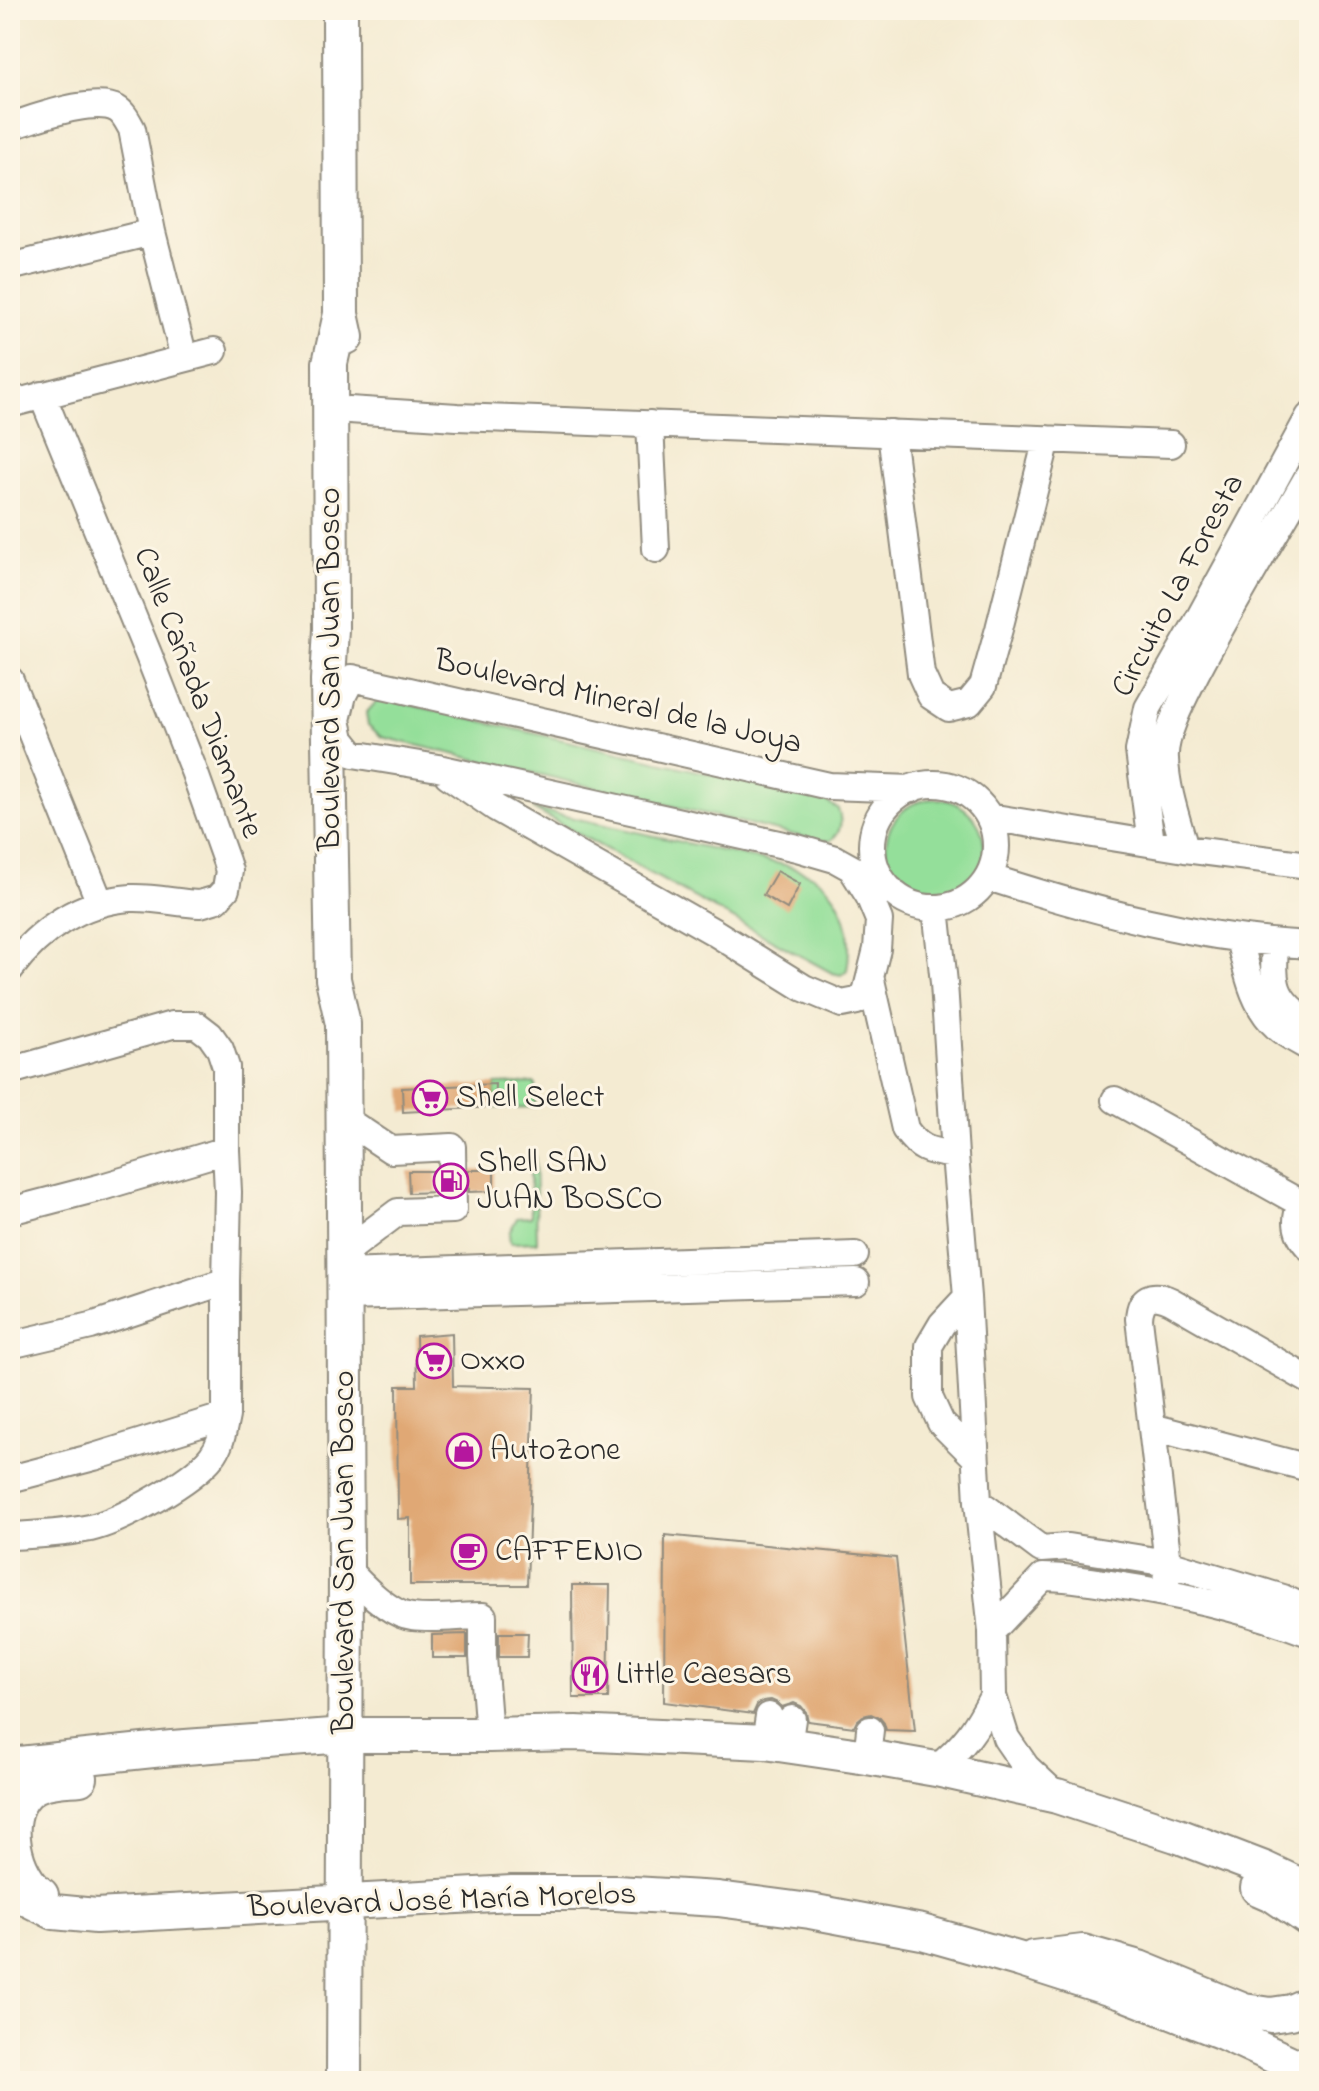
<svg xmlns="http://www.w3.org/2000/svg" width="1319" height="2091" font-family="'Indie Flower',sans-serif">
<rect width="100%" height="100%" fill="#fcf5e5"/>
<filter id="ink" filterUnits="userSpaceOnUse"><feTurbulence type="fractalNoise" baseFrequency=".0125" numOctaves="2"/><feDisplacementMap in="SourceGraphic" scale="16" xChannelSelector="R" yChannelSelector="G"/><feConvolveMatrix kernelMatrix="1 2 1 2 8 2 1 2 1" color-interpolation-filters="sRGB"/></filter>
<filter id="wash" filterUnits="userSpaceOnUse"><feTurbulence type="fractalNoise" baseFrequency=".006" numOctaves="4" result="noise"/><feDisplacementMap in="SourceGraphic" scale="32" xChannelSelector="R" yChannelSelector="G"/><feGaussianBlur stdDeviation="1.8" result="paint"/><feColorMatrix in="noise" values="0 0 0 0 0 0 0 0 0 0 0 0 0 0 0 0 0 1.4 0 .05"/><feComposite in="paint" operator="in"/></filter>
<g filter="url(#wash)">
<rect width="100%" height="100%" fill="#f4ebd2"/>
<path fill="#94df9a" stroke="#608562" stroke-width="2" d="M385,699L824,800L838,809C843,823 841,832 830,841L816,840L382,737L368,725L366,713L375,703Z
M886 848a49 49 0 1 1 98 0a49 49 0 1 1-98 0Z
M533,809L785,865C795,869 807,872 815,877C846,898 853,936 847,970L841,975L832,973Z
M535,1083V1107L494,1108L495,1084Z
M535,1156L537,1242L510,1243L509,1233L517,1218L531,1217L530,1170Z"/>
<g id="blocks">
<path fill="#e0a875" d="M777,871L800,884L787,909L763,895Z
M495,1084L494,1107L403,1112L402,1088Z
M468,1170H494V1191L469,1192Z
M408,1171H436L437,1192L409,1193Z
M452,1333L453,1386L534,1388L527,1585H410V1518L398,1519L397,1386H417L416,1336Z
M665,1535L896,1558L915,1731L886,1730L884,1723L880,1718L871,1714L863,1716L857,1721L854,1727L808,1721L806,1712L801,1706L794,1703L782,1707L778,1703L771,1700L763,1701L757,1705L753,1714L664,1702Z
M572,1585H610L608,1698H573Z
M499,1633H528L527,1657H499Z
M467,1634V1658H432V1635Z"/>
</g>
</g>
<g filter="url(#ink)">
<use href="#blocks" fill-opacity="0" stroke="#908b7e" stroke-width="2"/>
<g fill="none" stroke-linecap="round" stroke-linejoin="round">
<g stroke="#908b7e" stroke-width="30">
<path id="minor" d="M10,126C35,119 93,96 117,109C124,113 128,122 132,129L152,232L184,358
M10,267L152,232
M10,404L214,351
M349,410L457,417L1171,444
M650,424L656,549
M891,433L921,674L931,696L949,708L969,703L983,686L999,629L1047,439
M10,680L100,903
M336,715L341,739L353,754L438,768L797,848L835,859L891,890
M336,724L343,695L352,678L829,786L912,789
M448,775L496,808L714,932L804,988L842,1004L857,1001L864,996L867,989L877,949L879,920L869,896L852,869
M872 846a62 62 0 1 1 124 0a62 62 0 1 1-124 0Z
M989,817L1185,849L1309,865
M1151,843L1139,751L1148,708L1195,626L1309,417
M1185,849C1177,820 1166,789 1165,759C1163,735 1185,695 1196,673C1231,606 1271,541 1309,475
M988,877C1093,911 1199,939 1309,945
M936,908L944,983L955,1155L967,1297L978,1502L992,1631L993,1696L1006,1738L1026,1767L1057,1796
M1239,939C1247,969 1252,1004 1276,1026C1285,1035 1298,1041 1309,1047
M1275,943C1273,984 1272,999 1309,1022
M10,969C39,930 81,901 131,898C154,897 177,903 200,904L217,899L226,889L229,871L226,861L194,771L149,656L42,395
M871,980L905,1129C920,1151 930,1151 955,1155
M10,1071L172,1025H197L210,1035L220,1049L226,1067V1150L228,1192L226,1281V1416C223,1430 221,1445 212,1456C193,1481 121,1521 90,1528C64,1533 36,1535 10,1536
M1115,1100L1302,1204
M343,1118L391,1150L452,1147L453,1210L398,1212L345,1252
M1309,1197C1292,1212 1294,1232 1309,1247
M10,1211L102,1187L226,1150
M345,1273L855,1255
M346,1297L856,1282
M967,1297L942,1324L929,1346V1397L941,1423L975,1457
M10,1345L91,1326L226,1281
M1152,1427L1309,1468
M10,1479L94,1457L226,1416
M978,1502L1041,1549L1068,1547L1168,1563L1283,1598L1309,1610
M346,1568C360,1584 390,1615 412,1617C435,1620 460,1616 483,1616V1657L489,1735
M1165,1592L1168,1563L1139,1319C1140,1297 1152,1292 1171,1301L1309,1380
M992,1631L1043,1577C1068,1577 1092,1581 1117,1585C1183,1595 1246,1609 1309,1633
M765,1742L769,1716
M788,1746L792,1719
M867,1757L870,1730
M936,1769C965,1745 976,1729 993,1696"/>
</g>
<g stroke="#908b7e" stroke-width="38">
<path id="major" d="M340,10L341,314L346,337
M341,314L330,363L331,629L328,680L333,979L343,1024L346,1568L344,2081
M10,1765L172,1748L345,1735H489L576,1733L765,1742L867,1757L936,1769L1057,1796L1176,1835L1262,1868L1309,1890
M10,1881L22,1896L54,1912L96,1916L512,1893H616L718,1899L810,1911L922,1932L1021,1960L1121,1992L1223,2032L1309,2072
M1258,1888L1274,1895L1309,1919
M41,1895C14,1876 1,1819 26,1793C39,1779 62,1780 80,1778
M1033,1958L1083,1952L1139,1968L1244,2011L1271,2015L1291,2012L1309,2004"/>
</g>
<use href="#minor" stroke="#fff" stroke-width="26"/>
<use href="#major" stroke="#fff" stroke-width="34"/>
</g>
</g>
<defs>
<g id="supermarket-ring" transform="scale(1.8)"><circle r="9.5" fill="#fcf5e5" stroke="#b5179e" stroke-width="1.5"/><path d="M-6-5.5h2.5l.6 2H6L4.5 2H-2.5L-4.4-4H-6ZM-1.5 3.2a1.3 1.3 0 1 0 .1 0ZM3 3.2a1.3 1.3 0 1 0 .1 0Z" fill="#b5179e"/></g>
<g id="fuel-ring" transform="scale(1.8)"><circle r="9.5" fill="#fcf5e5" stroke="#b5179e" stroke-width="1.5"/><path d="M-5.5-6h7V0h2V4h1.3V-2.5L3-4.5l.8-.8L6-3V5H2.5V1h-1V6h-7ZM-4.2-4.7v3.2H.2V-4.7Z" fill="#b5179e"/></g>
<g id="shop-ring" transform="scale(1.8)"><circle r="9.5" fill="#fcf5e5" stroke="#b5179e" stroke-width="1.5"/><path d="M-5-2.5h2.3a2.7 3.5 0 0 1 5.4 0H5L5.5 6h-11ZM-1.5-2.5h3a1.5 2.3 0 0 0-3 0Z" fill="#b5179e"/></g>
<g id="cafe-ring" transform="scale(1.8)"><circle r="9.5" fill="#fcf5e5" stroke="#b5179e" stroke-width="1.5"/><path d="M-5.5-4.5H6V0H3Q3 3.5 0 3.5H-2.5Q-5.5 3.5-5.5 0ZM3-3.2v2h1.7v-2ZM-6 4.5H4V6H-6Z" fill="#b5179e"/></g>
<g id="restaurant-ring" transform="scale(1.8)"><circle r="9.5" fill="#fcf5e5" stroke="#b5179e" stroke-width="1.5"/><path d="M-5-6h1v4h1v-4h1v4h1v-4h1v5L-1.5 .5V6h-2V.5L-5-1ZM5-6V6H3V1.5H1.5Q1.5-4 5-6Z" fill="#b5179e"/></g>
</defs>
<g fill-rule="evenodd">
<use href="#supermarket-ring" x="430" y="1098"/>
<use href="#fuel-ring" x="451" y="1181"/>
<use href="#supermarket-ring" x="434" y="1361"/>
<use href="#shop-ring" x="464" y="1451"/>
<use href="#cafe-ring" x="469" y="1552"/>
<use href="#restaurant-ring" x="590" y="1675"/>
</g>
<g text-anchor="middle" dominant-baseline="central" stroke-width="6" stroke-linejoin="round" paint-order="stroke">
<g font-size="32" fill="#2b2b2b" stroke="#fcf5e5">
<text transform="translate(1179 586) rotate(-62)">Circuito La Foresta</text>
<text transform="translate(331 669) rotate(-90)">Boulevard San Juan Bosco</text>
<text transform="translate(197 693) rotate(69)">Calle Cañada Diamante</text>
<text transform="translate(618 703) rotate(13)">Boulevard Mineral de la Joya</text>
<text transform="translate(345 1552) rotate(-90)">Boulevard San Juan Bosco</text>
<text transform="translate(442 1902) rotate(-2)">Boulevard José María Morelos</text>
</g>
<g font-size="32" fill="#2b2b2b" stroke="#fcf5e5" text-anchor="start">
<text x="456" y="1098">Shell Select</text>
<text x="477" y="1163">Shell SAN<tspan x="477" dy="37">JUAN BOSCO</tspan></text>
<text x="460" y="1361">Oxxo</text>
<text x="490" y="1451">AutoZone</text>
<text x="495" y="1552">CAFFENIO</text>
<text x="616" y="1675">Little Caesars</text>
</g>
</g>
<rect width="1319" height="2091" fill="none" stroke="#fcf5e5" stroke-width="40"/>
</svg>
